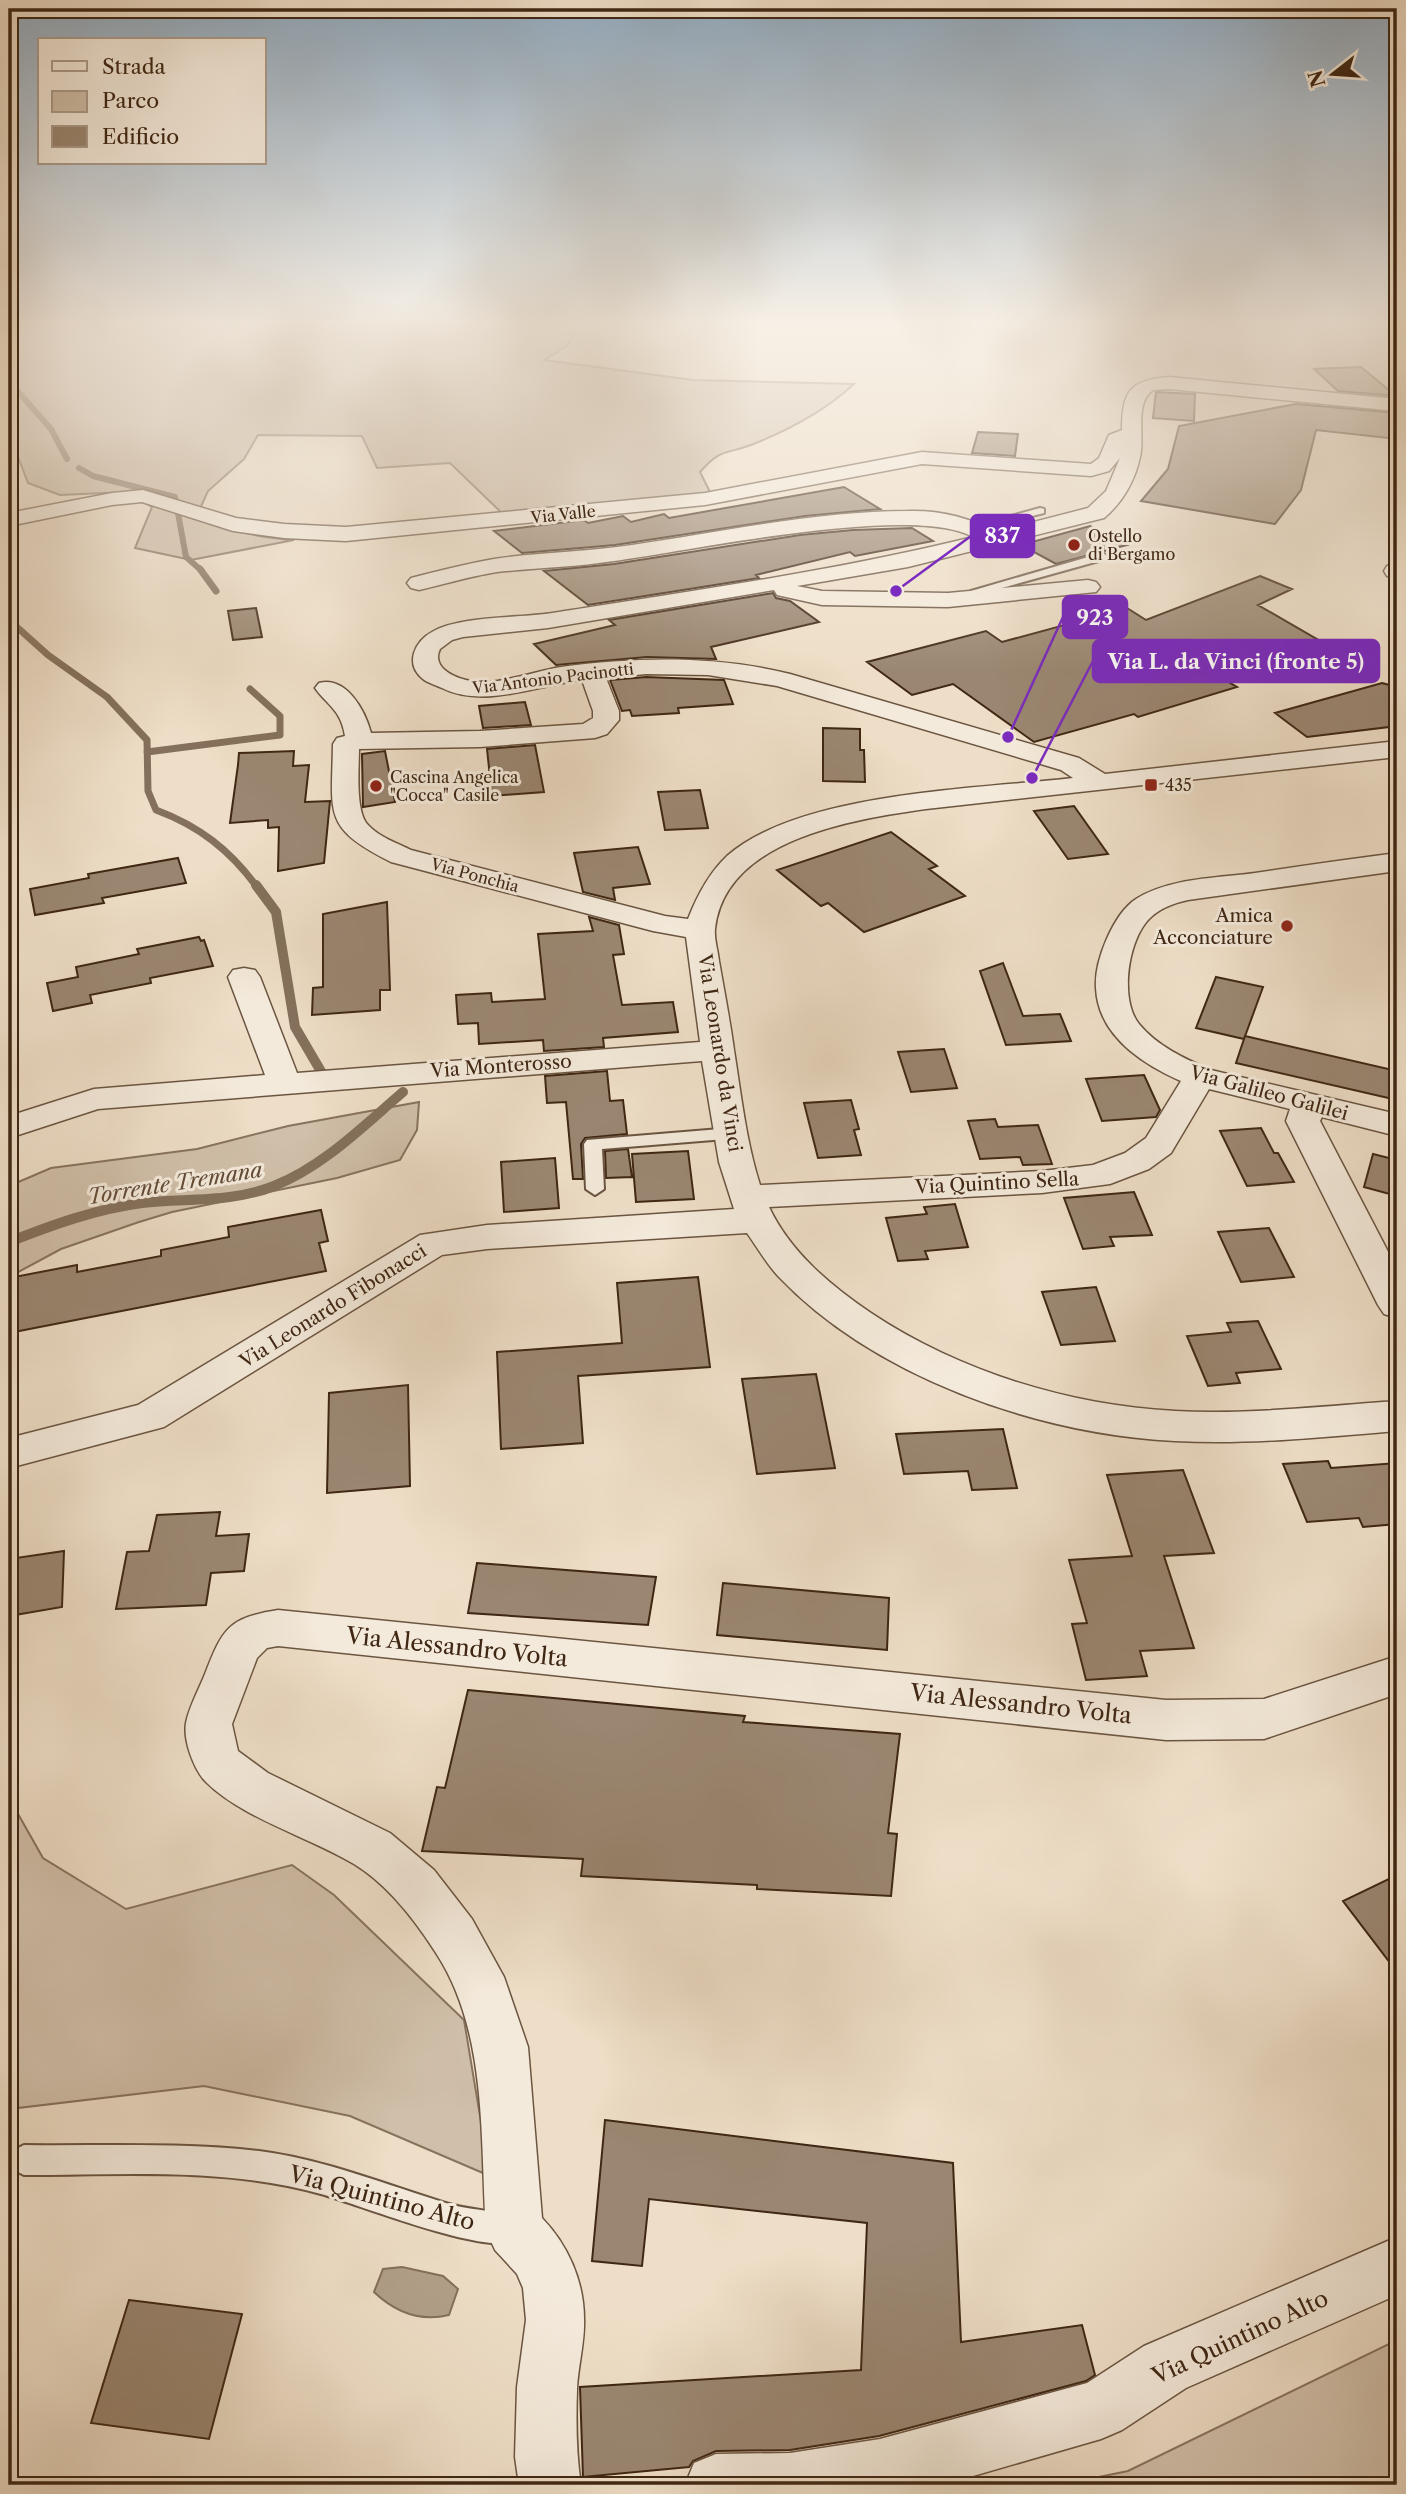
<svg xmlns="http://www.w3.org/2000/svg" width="1406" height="2494" font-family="'Libre Caslon Text',serif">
<rect width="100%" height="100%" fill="#eedec7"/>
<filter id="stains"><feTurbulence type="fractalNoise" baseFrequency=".00286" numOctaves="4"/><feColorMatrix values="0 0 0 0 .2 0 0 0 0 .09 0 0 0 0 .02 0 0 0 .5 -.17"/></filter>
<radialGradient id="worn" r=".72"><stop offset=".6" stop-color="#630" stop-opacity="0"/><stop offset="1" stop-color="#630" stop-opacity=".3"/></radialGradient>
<path fill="#d0bfa9" stroke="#88735e" stroke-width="2" d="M9,324H575C574,347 561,349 544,360L693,380L854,384C825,411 789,430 751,445C724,455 721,448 700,472L711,494L507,518L450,463L377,468L362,436L258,435L244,459L208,491L198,513C224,531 263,538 294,540L191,560L135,548L152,507L127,492L60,495L28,483L15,449H9L13,397H9Z
M419,1102L417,1130L400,1160L337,1178L172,1212L139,1222L61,1249L9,1277V1186L51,1168L197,1149L288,1126Z
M9,1798L43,1858L126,1909L292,1865L334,1895L464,2020L490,2176L350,2116L204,2086L9,2109Z
M1397,2340V2485H1060L1128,2471Z"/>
<path fill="#b2a08a" stroke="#84705b" stroke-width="2" d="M402,2267L443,2276L458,2289L449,2315C420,2322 396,2313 374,2292L383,2269Z"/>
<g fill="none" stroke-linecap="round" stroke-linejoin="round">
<path stroke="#84705b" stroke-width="6" d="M14,387L51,429L67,459
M79,468L93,476L175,497L186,557L202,571"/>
<path stroke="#84705b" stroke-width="7" d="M200,569L216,591
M9,620L48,655L107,697L147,740L148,791L156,810C199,826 230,850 257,887
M147,752L280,735V716L250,689"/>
<path stroke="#84705b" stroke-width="10" d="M256,885L276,912L295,1027L326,1080
M9,1242C52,1225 96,1209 142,1203C186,1198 232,1203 274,1186C324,1166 363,1126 403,1092"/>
</g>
<path fill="#9a8671" stroke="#3f2714" stroke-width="2" d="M1361,367L1396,396L1338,391L1314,369Z
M1156,392L1195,394L1194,421L1153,418Z
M1296,404L1397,413V439L1316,430L1301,490L1275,524L1141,501L1168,469L1179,426Z
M978,432L1018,434L1015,456L972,453Z
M844,487L880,509L805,516L615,545L522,553L494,531L584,520L588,523L623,516L631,522L664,514L669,518Z
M1090,526L1127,545L1056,564L1021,545Z
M912,528L933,541L855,556L850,552L756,575L759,578L588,605L544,571L614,564L800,535L853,530Z
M1260,576L1292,589L1258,605L1327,645L1177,652L1237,687L1138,717L1134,714L1034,742L953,684L912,695L867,662L986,631L1002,642L1127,608L1146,620Z
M773,593L776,598L790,601L819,622L711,647L716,659L647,657L556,665L534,644L615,625L609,620Z
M256,608L262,637L233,640L228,611Z
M646,677L724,680L733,704L678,708L679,713L632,716L630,710L622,711L610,680Z
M1382,683L1397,687V726L1307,737L1275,713Z
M525,702L531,725L483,728L479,706Z
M823,728L860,729V750H864L865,782L823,781Z
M535,745L544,792L492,796L487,749Z
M294,751L293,766L309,765L305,802L330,801L324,863L278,871L279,827L268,828V820L230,823L238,765L239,753Z
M385,751L395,802L363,807L362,754Z
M700,790L708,828L665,830L658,792Z
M1074,806L1108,854L1068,859L1034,811Z
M891,832L937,866L929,869L965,896L864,932L828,903L821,906L777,870Z
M638,847L650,884L613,888L615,900L583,892L574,853Z
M178,858L186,883L102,898L104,903L35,915L30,889L89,878L88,874Z
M387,902L390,990H380V1010L312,1015L313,988L323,987V914Z
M589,917L619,925L624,954L613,955L622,1005L673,1002L678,1032L603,1038L604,1047L544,1051L543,1040L479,1044L478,1023L458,1024L456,995L491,993L492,1002L545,999L538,934L593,931Z
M199,937L201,941L204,940L213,966L150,978L151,983L90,995L92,1003L53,1011L47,983L78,977L76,967L139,954L137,949Z
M1003,963L1023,1016L1060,1014L1071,1041L1006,1045L980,971Z
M1216,977L1263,987L1244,1039L1196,1028Z
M1245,1036L1397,1071V1100L1236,1063Z
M944,1049L957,1088L911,1092L898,1052Z
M607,1071L610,1101L623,1100L627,1134L585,1138L581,1144L583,1179H573L566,1102L547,1103L545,1076Z
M1144,1075L1160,1110L1156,1117L1102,1121L1086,1079Z
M851,1100L859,1129L854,1130L861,1155L818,1158L804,1103Z
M995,1119L998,1127L1038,1125L1052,1164L1023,1165L1020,1157L980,1159L968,1121Z
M1261,1128L1274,1153H1278L1294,1182L1247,1186L1220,1131Z
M628,1149L632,1177L606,1178L605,1151Z
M688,1151L694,1199L636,1202L632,1154Z
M1373,1154L1397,1160V1196L1364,1187Z
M555,1158L559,1208L504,1212L501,1162Z
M1134,1192L1152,1235L1110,1237L1114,1246L1083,1249L1064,1198Z
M955,1204L968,1247L925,1251L928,1259L898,1261L886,1218L927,1214L924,1207Z
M321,1210L328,1241L319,1243L326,1271L9,1333V1278L77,1265V1272L161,1256V1250L229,1237L228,1227Z
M1269,1228L1294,1277L1241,1282L1218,1232Z
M698,1277L710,1367L578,1376L583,1443L501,1449L497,1352L622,1343L617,1283Z
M1096,1287L1115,1341L1061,1345L1042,1292Z
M1258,1321L1281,1369L1236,1373L1240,1383L1208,1386L1187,1336L1231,1332L1227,1323Z
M816,1374L835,1468L757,1474L742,1379Z
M408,1385L410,1486L327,1493L329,1393Z
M1003,1429L1017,1488L972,1490L968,1471L904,1474L896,1434Z
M1328,1461L1331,1468L1397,1463V1524L1363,1527L1359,1518L1307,1522L1283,1464Z
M1183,1470L1214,1553L1164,1556L1194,1648L1140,1651L1147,1676L1086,1680L1072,1624L1087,1623L1069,1560L1132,1556L1107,1475Z
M220,1512L216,1536L249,1534L244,1571L211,1573L206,1605L116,1609L127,1552L149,1551L157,1515Z
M64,1551L62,1607L9,1616V1559Z
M477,1563L656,1577L648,1625L468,1613Z
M723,1583L889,1598L887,1650L717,1635Z
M468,1690L745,1716L743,1722L900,1734L888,1833L897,1834L891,1896L757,1889V1885L581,1876L583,1859L422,1851L437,1787L445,1788Z
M1397,1875V1972L1343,1901Z
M605,2120L953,2163L961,2342L1082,2325L1095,2375L1086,2381L879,2436L790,2450L716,2451L693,2461L689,2467L583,2477L580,2387L861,2370L867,2223L649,2199L642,2266L592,2261Z
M129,2300L242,2314L209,2439L91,2423Z"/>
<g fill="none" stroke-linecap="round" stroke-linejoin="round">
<g stroke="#6b5541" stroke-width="4">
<path id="lane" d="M1040,508L1044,509V513L973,531L967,528Z
M1102,553L1106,555V559L977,595L971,591Z
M732,1128L741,1134L738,1138L602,1149L604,1189L595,1195L586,1189L584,1144L587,1140Z
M24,2145C102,2146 181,2142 259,2151C323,2159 387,2185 449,2204C473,2211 499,2210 522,2219L526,2230L522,2241C485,2256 364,2206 321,2194C225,2167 123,2175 24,2175L14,2170L9,2160L14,2150Z"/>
</g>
<g stroke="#6b5541" stroke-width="3">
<path id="street" d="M1169,377L1397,399V411L1169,389L1153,390C1134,403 1145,437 1140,457C1135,481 1122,503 1104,518L908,567L797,586L822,591L948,593L1088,580L1096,582L1100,587L1096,592L948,607L822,605L777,595L774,590L548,628L463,637L452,640L440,649C432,666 450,676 466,680C492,688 534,671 561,667C637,657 715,655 790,674L1079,758L1105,774L1397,741V757L926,809C856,819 725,838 715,929C714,939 718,951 719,961C724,990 730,1020 734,1050C741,1094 746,1141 760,1185L1042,1171L1093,1165L1125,1153L1146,1138L1181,1081C1142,1064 1098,1035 1096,988C1094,962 1113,914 1136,899C1169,878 1217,878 1255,873C1302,866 1350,859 1397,853V871L1188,900C1174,903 1160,908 1150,918C1128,939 1119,999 1139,1024C1157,1046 1185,1059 1211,1070L1397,1114V1136L1322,1117L1320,1121L1397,1269V1318L1384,1314L1378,1305L1286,1121L1290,1109L1209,1089L1171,1153L1149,1169L1110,1184L1042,1193L769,1207C790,1252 831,1286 871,1313C960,1372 1068,1405 1175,1411C1249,1415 1324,1406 1397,1401V1431C1324,1437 1249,1445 1175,1441C1037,1434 874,1377 778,1276C766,1263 757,1247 747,1233L487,1249L442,1255L164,1427L9,1468V1438L138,1405L420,1235L487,1225L734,1209L719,1162L702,1061L98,1109L9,1138V1116L94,1089L265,1075L228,977L233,970L244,968L255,970L260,977L297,1073L700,1042L686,937L653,931L391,862C322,827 332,815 333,744L337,738L345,736C341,710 329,707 315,688L319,683C346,676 365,710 371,733L480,731L583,724L593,718V711L582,680C538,685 484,709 442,688C436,685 428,683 423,679C404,664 415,641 432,632C458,616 520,618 552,613C692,591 835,571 973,537C913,503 690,551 614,561C575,567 536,568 497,572C471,576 445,584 419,590L411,588L407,583L411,578C438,571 466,564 494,559C540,552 587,552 632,545C720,532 820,511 908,511C938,510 969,517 995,532L1088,508L1106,491L1120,458L1109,471L1091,476L922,464L705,505L346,541L284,538L233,531L142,502L112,505L9,526V513L112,493L143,490L236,518L284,524L346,527L705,493L922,452L1091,464L1099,458L1109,435L1122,430C1122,391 1130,380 1169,377ZM646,674L708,675L777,686L1061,770L1073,778C978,789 800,792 727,856C709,873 697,896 688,919L665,916L411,850C397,843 379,837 368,825C355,812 359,767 359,749L480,747L595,738L607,734L619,720V711L606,678Z
M1397,563V577L1387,576L1384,571L1387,566Z
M278,1610L1166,1700L1264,1699L1397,1656V1694L1264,1739L1166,1740L278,1646L267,1648L257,1658L232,1724L238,1751L268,1773L390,1833L434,1870L472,1919L504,1977L528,2047L542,2218C568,2245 584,2281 584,2319C585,2342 578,2366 577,2389C576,2421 576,2453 581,2485H519L515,2457L517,2387L526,2320L523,2288L517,2274L495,2250L486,2230C480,2139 488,2032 436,1953C415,1920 387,1884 354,1864C309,1837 242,1818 206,1782C194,1770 183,1740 186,1723C189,1707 199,1689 205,1674C223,1628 228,1618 278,1610Z
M1397,2237V2295L1186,2388L1122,2430L1101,2439L942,2485H685L694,2463L716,2454L790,2453L880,2439L1087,2383L1144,2346Z"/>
</g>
<use href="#lane" fill="#f4eadb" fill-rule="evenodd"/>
<use href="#street" fill="#f4eadb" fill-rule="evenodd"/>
</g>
<linearGradient id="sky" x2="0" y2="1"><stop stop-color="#92acc2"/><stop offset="0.48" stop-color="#f7f0e6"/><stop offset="1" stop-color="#f7f0e6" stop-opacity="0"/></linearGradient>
<rect width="1406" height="673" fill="url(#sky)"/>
<g fill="#8f2418" stroke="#f4eadb" stroke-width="2.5">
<circle cx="1074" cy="545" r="7"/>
<rect x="1144" y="778" width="14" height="14" rx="3.5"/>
<circle cx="376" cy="786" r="7"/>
<circle cx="1287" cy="926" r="7"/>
</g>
<g text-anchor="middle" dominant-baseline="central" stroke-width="6" stroke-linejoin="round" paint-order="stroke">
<g font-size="16" fill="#3f2714" stroke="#f4eadb">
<text transform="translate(563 514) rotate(-6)">Via Valle</text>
<text transform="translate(553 678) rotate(-7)">Via Antonio Pacinotti</text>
<text transform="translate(475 875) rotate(15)">Via Ponchia</text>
</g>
<g font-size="16" fill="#3f2714" stroke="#f4eadb" text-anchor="start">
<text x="1088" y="536">Ostello<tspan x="1088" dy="18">di Bergamo</tspan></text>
<text x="390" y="777">Cascina Angelica<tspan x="390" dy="18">"Cocca" Casile</tspan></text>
<text x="1165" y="785">435</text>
</g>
<g font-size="19" fill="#3f2714" stroke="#f4eadb" text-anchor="end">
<text x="1273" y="915">Amica<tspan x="1273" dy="22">Acconciature</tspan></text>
</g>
<g font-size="19" fill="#3f2714" stroke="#f4eadb">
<text transform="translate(720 1053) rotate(81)">Via Leonardo da Vinci</text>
<text transform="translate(501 1066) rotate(-4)">Via Monterosso</text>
<text transform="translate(1269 1093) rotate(15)">Via Galileo Galilei</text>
<text transform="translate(997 1183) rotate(-3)">Via Quintino Sella</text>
<text transform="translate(333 1306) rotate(-32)">Via Leonardo Fibonacci</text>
</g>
<g font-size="21" font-style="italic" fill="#624b37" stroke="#f4eadb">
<text transform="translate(175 1183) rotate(-9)">Torrente Tremana</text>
</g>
<g font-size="23" fill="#3f2714" stroke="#f4eadb">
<text transform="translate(457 1647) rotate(6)">Via Alessandro Volta</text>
<text transform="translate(1021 1704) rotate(6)">Via Alessandro Volta</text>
<text transform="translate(382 2198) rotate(15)">Via Quintino Alto</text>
<text transform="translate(1240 2337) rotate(-25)">Via Quintino Alto</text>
</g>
</g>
<path fill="none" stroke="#7b2cbf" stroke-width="2.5" d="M896 591L971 536M1008 737L1063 617M1032 778L1093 661"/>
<g fill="#7b2cbf" stroke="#f4eadb" stroke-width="2.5">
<circle cx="896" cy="591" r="7"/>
<circle cx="1008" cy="737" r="7"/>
<circle cx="1032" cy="778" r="7"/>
</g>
<g fill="#7b2cbf" stroke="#7b2cbf" stroke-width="2.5">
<rect x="971" y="515" width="63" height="42" rx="7"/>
<rect x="1063" y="596" width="64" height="42" rx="7"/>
<rect x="1093" y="640" width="286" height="42" rx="7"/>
</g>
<g font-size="21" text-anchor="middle" font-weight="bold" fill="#fff">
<text x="1002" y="543">837</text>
<text x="1095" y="625">923</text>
<text x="1236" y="669">Via L. da Vinci (fronte 5)</text>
</g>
<rect width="1406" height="2494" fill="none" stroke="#eedec7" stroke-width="35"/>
<rect x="10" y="10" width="1385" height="2473" fill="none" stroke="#3f2714" stroke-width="3.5"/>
<rect x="18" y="18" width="1371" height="2459" fill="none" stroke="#3f2714" stroke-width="2"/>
<rect x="38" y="38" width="228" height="126" fill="#f4eadb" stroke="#ac9c8b" stroke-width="2"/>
<rect x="52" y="61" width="35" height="10" fill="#f4eadb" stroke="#ac9c8b" stroke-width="2"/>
<text x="102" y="74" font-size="21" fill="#3f2714">Strada</text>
<rect x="52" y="91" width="35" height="21" fill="#d0bfa9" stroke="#ac9c8b" stroke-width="2"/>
<text x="102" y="108" font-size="21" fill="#3f2714">Parco</text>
<rect x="52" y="126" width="35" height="21" fill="#9a8671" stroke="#ac9c8b" stroke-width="2"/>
<text x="102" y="144" font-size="21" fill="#3f2714">Edificio</text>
<g transform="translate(1333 74) rotate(253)" stroke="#f4eadb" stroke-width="5" paint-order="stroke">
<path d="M0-5L12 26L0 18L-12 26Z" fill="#3f2714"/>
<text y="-10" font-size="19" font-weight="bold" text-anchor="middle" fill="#3f2714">N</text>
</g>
<rect width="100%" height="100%" filter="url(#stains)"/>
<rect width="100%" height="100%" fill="url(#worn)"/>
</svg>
